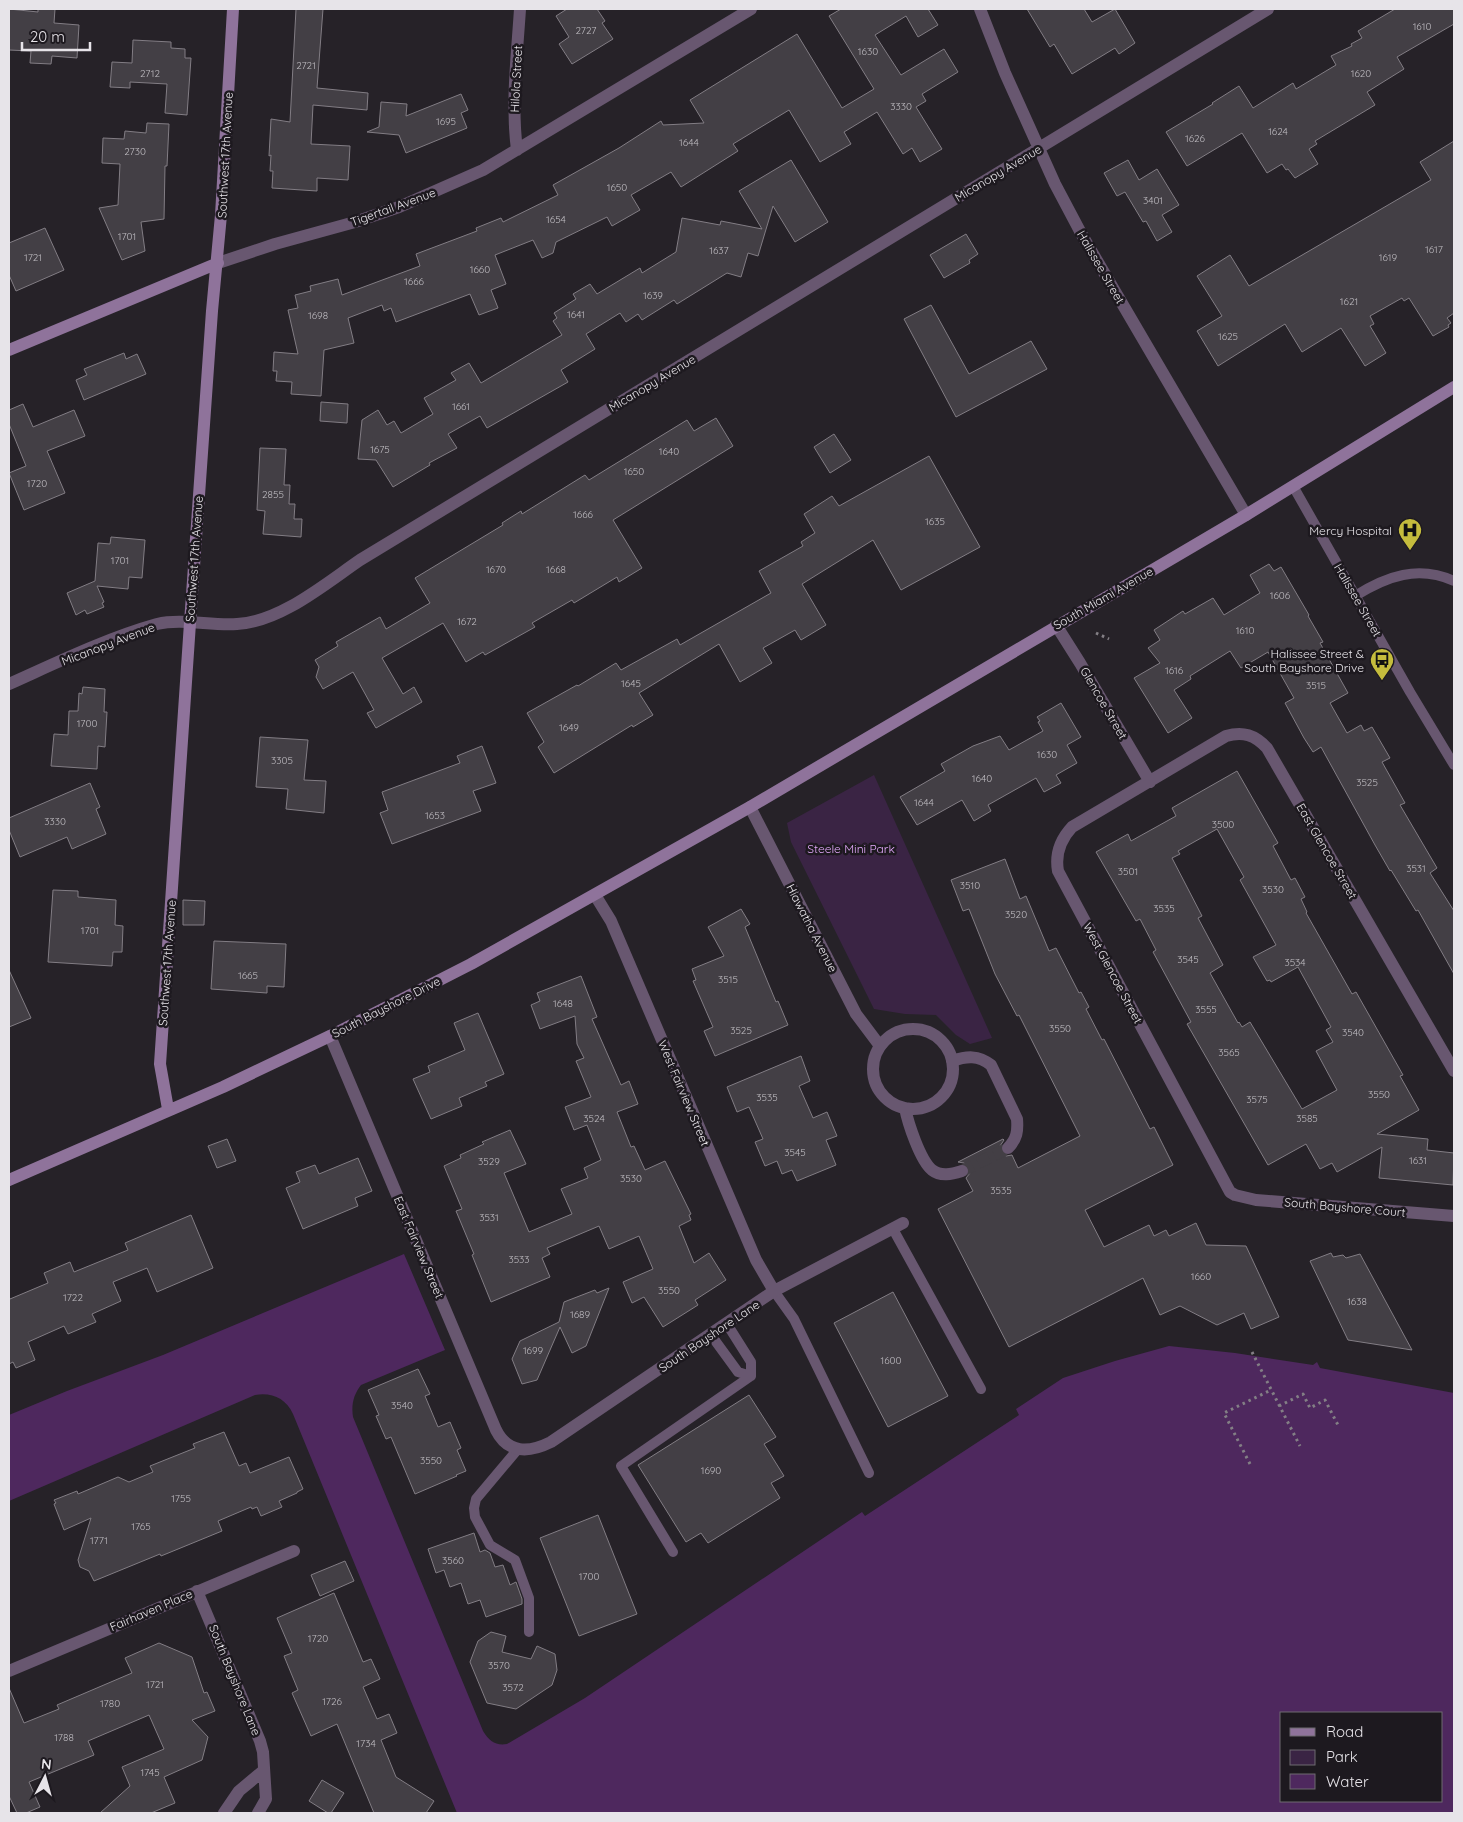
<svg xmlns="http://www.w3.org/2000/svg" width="1463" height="1822" font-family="Quicksand,sans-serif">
<rect width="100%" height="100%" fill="#262228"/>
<path fill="#3a2444" d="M874,775L992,1038L970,1044L956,1035L936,1015L905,1014L874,1009L791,842L787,823Z"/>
<path fill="#4e285e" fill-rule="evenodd" d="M404,1254L445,1350L361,1385C354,1394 351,1404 353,1417L483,1731C489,1741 496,1746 507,1744L585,1698L862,1512L865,1516L1019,1415L1016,1409L1063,1378L1115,1361L1169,1346L1235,1353L1313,1365L1317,1362L1320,1368L1454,1393V1813H457L293,1414C286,1398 271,1392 255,1395L9,1501V1415L67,1391L163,1355ZM1282,1713H1442V1801H1282Z"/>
<path fill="#433f45" stroke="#827d84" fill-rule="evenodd" d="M9,9L38,12V9H55L54,23L79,25L77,58L52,56L51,64L30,63L31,51L9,50Z
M296,9H323L317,88L368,93L367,110L313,105L311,144L350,146L348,180L317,178V191L272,188L273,171H270L271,155L269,156L271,119L290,122Z
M567,9H597L605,21L602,23L613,39L572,64L559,44L569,37L556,16Z
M841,9H928L938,25L918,37L906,16L875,35L901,75L944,49L958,72L922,94L926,101L916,107L942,149L920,162L912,148L903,154L877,112L844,132L851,144L820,162L789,110L733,144L738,151L681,187L671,172L631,195L640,210L612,226L607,217L556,242L553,253L542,258L533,240L495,255L506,284L491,290L498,308L479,315L470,294L396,322L391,308L384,311L382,305L348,318L354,343L324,350L321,396L291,394L292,382L276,381L277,371H273L274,352L298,354L288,310L298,308L295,295L311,291L310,286L338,279L342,295L420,266L416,254L477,231L476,228L501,218L503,222L558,195L553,185L619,148L661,121L663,125L704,123L690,100L797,34L842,108L874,89L829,16Z
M1027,9H1084L1092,22L1115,9L1135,43L1119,54L1115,48L1072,74L1054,44L1050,47Z
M1395,9H1454V24L1397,57L1404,69L1367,92L1375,105L1315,141L1317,144L1309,149L1318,164L1295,178L1288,169L1286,170L1282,164L1267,173L1242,133L1187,166L1166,132L1213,104L1212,103L1239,86L1253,108L1293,83L1296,89L1336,65L1331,56L1352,46L1351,44L1362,38L1358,31Z
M133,40L171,42V48L185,49V58H191L187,115L165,113L167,84L130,82V88L110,87L112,62L132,63Z
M461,94L468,110L461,113L467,128L406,153L399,135L367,132L379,127L381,102L407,104L406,116Z
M147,123L169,124L167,166H165L164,219L141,222L145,251L122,260L99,208L118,205L120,164L102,163L103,138L124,139L125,131L146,133Z
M1454,141V313L1447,318L1451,323L1448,325L1449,327L1433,336L1409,298L1404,301L1402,298L1370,316L1374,324L1370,326L1386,353L1365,366L1341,328L1302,352L1285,324L1218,366L1197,331L1222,316L1197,276L1230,255L1249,286L1431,180L1420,162Z
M791,160L828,222L795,242L773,206L758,256L748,253L741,277L727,273L677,304L674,300L642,320L638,314L626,322L620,313L586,334L595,349L561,370L568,382L487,428L480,416L448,434L457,448L429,463L430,465L393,487L376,460L358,459L362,420L378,410L387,425L394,421L401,433L433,414L424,398L456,380L451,373L469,363L481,383L562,335L553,321L557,318L554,313L576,299L573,294L590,284L597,294L640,268L642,273L676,252L682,218L720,225L721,221L762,229L739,191Z
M1128,160L1139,180L1157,169L1179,205L1162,215L1172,232L1157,241L1146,221L1143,222L1125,192L1117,196L1104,173Z
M45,228L64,270L16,291L9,275V243Z
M966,234L978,254L969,260L970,263L944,278L930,255Z
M931,305L969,374L1031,341L1047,369L956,417L904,319Z
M124,353L126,359L137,354L146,374L84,400L76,380L87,375L84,369Z
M321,402L348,404L347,423L320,421Z
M23,404L33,427L74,410L85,436L47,451L65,493L24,510L9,473L26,466L9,424V410Z
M716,418L733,446L613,520L642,568L619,582L617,577L574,603L572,600L532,623L535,627L485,655L483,652L466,662L443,623L382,658L403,694L414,687L422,702L376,728L367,713L374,710L353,672L323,689L316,677L319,667L315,660L338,646L336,642L380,617L386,629L430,603L415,578L503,525L502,523L521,511L522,514L585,475L589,480L687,420L694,431Z
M834,434L851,460L830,473L814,447Z
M260,448L286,449L284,485H290L289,504H295L294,519H302L301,537L263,534L265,511L257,510Z
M929,456L980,547L901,590L873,540L802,584L826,625L801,640L795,630L763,648L772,663L740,682L719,644L639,693L653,715L633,727L632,725L554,773L538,747L544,742L527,713L577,685L578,686L616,663L621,670L677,639L680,645L771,593L759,571L803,546L801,542L815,533L804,514L832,496L839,506Z
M111,537L145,540L142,578L129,577L128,589L97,586L104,602L102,603L104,607L87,614L85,610L76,615L67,593L95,581L98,543L110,544Z
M1269,564L1274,571L1281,567L1309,615L1308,616L1323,642L1320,643L1348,693L1330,703L1347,733L1361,725L1364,731L1372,727L1390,758L1382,762L1405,803L1400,805L1437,868L1430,873L1454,911V974L1418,910L1416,911L1391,870L1390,871L1375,845L1321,747L1313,752L1304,738L1285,703L1294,698L1268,652L1241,668L1230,651L1190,676L1191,679L1174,690L1192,718L1168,733L1134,678L1160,663L1148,648L1160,640L1154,630L1183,611L1185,614L1213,598L1224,615L1260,593L1250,575Z
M83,687L105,689L104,712H107L105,747L98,746L97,769L51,766L54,734L68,735L69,711H78L79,693L82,694Z
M1061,703L1081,737L1067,745L1077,763L1056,775L1061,783L1044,792L1036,778L988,805L991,811L974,821L962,800L917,825L900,797L945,771L941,764L973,746L1000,736L1009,750L1043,731L1038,722L1040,721L1037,717Z
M260,737L308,740L304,780L326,781L324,813L286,809L288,789L256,787Z
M482,746L496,783L473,791L481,811L392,844L380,813L388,810L382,792L460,763L457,756Z
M1237,771L1278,843L1273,846L1291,880L1295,878L1305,897L1301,899L1307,912L1306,913L1352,994L1356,992L1403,1075L1400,1076L1419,1110L1377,1134L1428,1139L1427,1150L1454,1153L1453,1185L1379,1178L1382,1147L1337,1172L1332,1163L1320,1169L1306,1144L1268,1165L1187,1024L1191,1022L1153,952L1156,950L1140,919L1136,921L1096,852L1128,834L1131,841L1176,816L1172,808ZM1217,829L1244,877L1240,880L1276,945L1253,957L1267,981L1270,980L1271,982L1298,967L1331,1027L1326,1030L1333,1042L1316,1051L1337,1090L1302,1109L1250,1022L1242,1027L1239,1022L1238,1023L1210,973L1223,965L1198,918L1202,916L1172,858L1180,854L1178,851Z
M90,783L100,807L96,809L106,834L72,849L67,837L20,857L9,830V818Z
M1005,859L1020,899L1026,896L1049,951L1056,948L1079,993L1081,992L1089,1007L1086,1009L1102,1040L1104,1039L1150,1129L1154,1127L1173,1165L1085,1210L1104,1247L1149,1225L1154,1236L1166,1230L1169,1236L1196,1223L1206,1245L1246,1246L1279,1317L1251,1329L1244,1313L1217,1325L1180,1306L1160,1315L1143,1278L1009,1347L938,1209L973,1191L966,1178L970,1173V1168L964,1163L958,1162L1003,1139L1004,1140L1000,1146V1151L1006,1156L1012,1155L1018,1168L1080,1136L1019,1015L1017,1016L995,974L969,909L963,911L951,880Z
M53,890L78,891V897L116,900L115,925L123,926L122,952H113L112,966L48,962Z
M183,900L205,901L204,925H183Z
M741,909L750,924L745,927L776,1002L778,1001L788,1025L715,1056L704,1031L713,1027L693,981L696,980L692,969L724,956L708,927Z
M214,941L286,944L284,987L267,986V993L211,989Z
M9,970L31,1018L9,1027Z
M581,976L597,1017L592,1019L621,1085L629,1081L638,1104L617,1112L631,1147L634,1146L645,1170L665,1161L691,1214L689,1215L691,1220L679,1226L694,1263L709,1253L726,1280L695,1300L698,1305L663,1327L644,1297L632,1303L623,1282L653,1269L639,1236L609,1249L599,1226L547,1248L550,1254L542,1258L550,1277L491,1302L472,1255L474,1254L456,1211L462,1209L444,1166L461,1158L460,1155L484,1144L482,1142L510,1130L526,1164L504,1173L529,1232L572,1214L561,1189L588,1178L584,1168L601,1160L587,1125L574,1130L565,1107L591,1097L576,1061L584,1058L577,1044L575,1016L540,1029L531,1005L540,1001L537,993Z
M478,1013L504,1074L485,1082L487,1086L459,1098L462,1106L431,1119L413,1079L430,1072L428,1066L465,1050L454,1023Z
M801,1056L810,1081L799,1086L813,1118L827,1112L837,1136L826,1140L836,1165L797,1181L792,1170L782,1174L777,1161L765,1166L755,1142L763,1139L749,1107L737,1112L727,1087Z
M227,1139L236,1161L217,1168L208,1146Z
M358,1158L372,1191L355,1198L358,1206L303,1229L286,1188L300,1182L296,1172L315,1165L319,1174Z
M191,1215L213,1268L157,1292L147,1268L113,1282L121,1301L92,1314L96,1322L68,1334L64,1326L28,1342L35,1360L16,1368L13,1362L9,1364V1297L10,1299L48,1283L44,1273L70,1262L74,1272L128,1250L125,1243Z
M1331,1253L1333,1257L1343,1255L1346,1258L1360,1254L1412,1350L1348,1340L1310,1261Z
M609,1288L586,1346L572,1353L560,1327L537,1380L522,1384L512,1359L520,1341L559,1322L564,1302L595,1290L597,1293Z
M893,1292L948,1396L888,1427L834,1323Z
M418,1369L430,1394L425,1396L438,1427L450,1422L461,1448L457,1450L466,1471L456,1475L457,1476L415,1494L391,1437L386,1439L376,1416L379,1415L368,1390Z
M749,1395L776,1437L764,1444L784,1476L771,1483L780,1498L708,1543L701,1533L686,1542L638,1465Z
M224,1432L239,1466L246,1463L250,1473L289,1457L303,1489L297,1492V1493L279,1501L282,1507L261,1516L257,1507L252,1509L251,1507L218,1521L222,1531L161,1556L160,1554L94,1581L89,1571L80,1567L78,1560L91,1518L64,1530L54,1504L56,1503L54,1500L77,1491L78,1494L118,1477L129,1482L153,1472L150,1466L195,1448L193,1444Z
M598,1515L637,1614L579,1636L540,1538Z
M474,1533L480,1552L485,1550L490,1553L495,1567L503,1565L510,1585L516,1582L522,1599V1604L486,1617L480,1600L468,1604L461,1583L450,1587L444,1570L436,1573L428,1549Z
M345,1561L354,1581L320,1596L311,1575Z
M334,1593L363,1662L371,1659L380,1679L363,1687L377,1719L389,1714L397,1733L381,1740L396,1777L434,1801L426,1813H374L337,1724L311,1736L292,1693L298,1690L284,1656L292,1653L277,1618Z
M491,1632L506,1636L502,1652L531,1659L537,1646L555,1654L557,1670L552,1685L516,1709L487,1703L470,1662L478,1641Z
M159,1643L192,1657L204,1693L207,1692L215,1711L192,1720L208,1737L202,1760L164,1777L175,1803L151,1813H100L130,1786L122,1767L164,1749L149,1715L88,1741L94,1755L29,1782L40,1807L26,1813H17L9,1796V1688L24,1723L59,1709L57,1705L132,1673L125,1658Z
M322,1780L344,1793L331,1813H328L309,1801Z"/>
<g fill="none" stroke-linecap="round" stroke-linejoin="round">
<path stroke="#433f45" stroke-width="12" stroke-dasharray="12 6" stroke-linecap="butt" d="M962,1171L1008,1148"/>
<path stroke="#837f85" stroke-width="3" stroke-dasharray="2.5 4" stroke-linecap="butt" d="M1096,633L1109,639
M1252,1352L1300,1446
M1279,1406L1303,1394L1310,1408L1325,1400L1339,1427
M1250,1464L1224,1413L1271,1390"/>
<path stroke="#685770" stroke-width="10" d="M1293,486L1410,692L1454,765
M1355,596C1387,576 1418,565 1454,581
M893,1229L981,1389
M774,1291L794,1319L869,1473
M711,1335L738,1372L751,1376V1362L727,1324
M518,1449L476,1499L474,1508L475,1517L490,1545L515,1560L529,1598V1632
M673,1552L621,1466L751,1376"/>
<path stroke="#685770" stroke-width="12" d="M980,9L1005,73L1055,184L1082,235L1246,515
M517,150C511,103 517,56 520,9
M218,263L275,244L355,222L399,207L483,170L751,9
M1056,625L1080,663L1150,782
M9,684C56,663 107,638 157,624C182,618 211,626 237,624C280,622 325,584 360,560L1268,9
M750,807L856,1014L880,1046
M595,895L611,921L756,1260L774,1291
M873 1069a40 40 0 1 1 80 0a40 40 0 1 1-80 0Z
M330,1036L496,1430C508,1454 529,1453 551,1442L774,1291L903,1223
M952,1061C967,1056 978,1055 991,1065L1017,1119C1018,1131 1017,1139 1008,1148
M1454,1071L1267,748C1255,735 1243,731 1226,736L1072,827C1060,840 1055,854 1058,871L1230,1192L1235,1195L1256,1200L1454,1216
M905,1108C908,1123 920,1160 932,1170C941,1177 952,1174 962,1171
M197,1591L260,1741L263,1752L266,1799L258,1813
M9,1671L294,1551
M224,1813L239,1791L263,1771"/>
<path stroke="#8f739b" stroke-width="12" d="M9,350L218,263
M168,1109L160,1064L190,623L212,311L221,215L233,9
M9,1180L223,1087L330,1036L471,964L750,807L1246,515L1454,387"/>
</g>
<defs>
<g id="hospital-pin" transform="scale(1.25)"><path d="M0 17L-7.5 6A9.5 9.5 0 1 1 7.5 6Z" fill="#c5bc3d" stroke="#1d191f"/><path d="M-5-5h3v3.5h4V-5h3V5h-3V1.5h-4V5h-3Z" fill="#111"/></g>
<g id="bus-pin" transform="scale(1.25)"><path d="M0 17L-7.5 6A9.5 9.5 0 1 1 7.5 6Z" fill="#c5bc3d" stroke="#1d191f"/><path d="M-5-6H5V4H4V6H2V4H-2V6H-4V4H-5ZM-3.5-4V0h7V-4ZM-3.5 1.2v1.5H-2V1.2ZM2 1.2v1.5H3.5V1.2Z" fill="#111"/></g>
</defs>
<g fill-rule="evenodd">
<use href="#hospital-pin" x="1410" y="530"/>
<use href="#bus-pin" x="1382" y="660"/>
</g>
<g text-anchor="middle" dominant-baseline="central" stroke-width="5" stroke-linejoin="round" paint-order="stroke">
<g font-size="10" fill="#bebbc0">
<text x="1422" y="26">1610</text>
<text x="586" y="30">2727</text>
<text x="868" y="51">1630</text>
<text x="306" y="65">2721</text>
<text x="150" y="73">2712</text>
<text x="1361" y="73">1620</text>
<text x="901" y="106">3330</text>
<text x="446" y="121">1695</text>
<text x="1278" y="131">1624</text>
<text x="1195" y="138">1626</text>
<text x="689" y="142">1644</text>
<text x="135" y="151">2730</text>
<text x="617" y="187">1650</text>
<text x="1153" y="200">3401</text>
<text x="556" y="219">1654</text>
<text x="127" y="236">1701</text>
<text x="1434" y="249">1617</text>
<text x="719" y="250">1637</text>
<text x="33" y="257">1721</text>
<text x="1388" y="257">1619</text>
<text x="480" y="269">1660</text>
<text x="414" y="281">1666</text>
<text x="653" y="295">1639</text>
<text x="1349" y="301">1621</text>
<text x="576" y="314">1641</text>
<text x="318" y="315">1698</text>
<text x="1228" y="336">1625</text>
<text x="461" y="406">1661</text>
<text x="380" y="449">1675</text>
<text x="669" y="451">1640</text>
<text x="634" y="471">1650</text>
<text x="37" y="483">1720</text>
<text x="273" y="494">2855</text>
<text x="583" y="514">1666</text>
<text x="935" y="521">1635</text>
<text x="120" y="560">1701</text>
<text x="496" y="569">1670</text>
<text x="556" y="569">1668</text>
<text x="1280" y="595">1606</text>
<text x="467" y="621">1672</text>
<text x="1245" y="630">1610</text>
<text x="1174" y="670">1616</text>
<text x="631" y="683">1645</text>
<text x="1316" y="685">3515</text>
<text x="87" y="723">1700</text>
<text x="569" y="727">1649</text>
<text x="1047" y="754">1630</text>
<text x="282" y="760">3305</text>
<text x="982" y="778">1640</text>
<text x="1367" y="782">3525</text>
<text x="924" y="802">1644</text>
<text x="435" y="815">1653</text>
<text x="55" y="821">3330</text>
<text x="1223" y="824">3500</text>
<text x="1416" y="868">3531</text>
<text x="1128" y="871">3501</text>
<text x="970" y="885">3510</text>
<text x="1273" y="889">3530</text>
<text x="1164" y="908">3535</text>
<text x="1016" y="914">3520</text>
<text x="90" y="930">1701</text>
<text x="1188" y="959">3545</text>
<text x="1295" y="962">3534</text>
<text x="248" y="975">1665</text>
<text x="728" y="979">3515</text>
<text x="563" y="1003">1648</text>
<text x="1206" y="1009">3555</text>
<text x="1060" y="1028">3550</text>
<text x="741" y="1030">3525</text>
<text x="1353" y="1032">3540</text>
<text x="1229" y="1052">3565</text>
<text x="1379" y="1094">3550</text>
<text x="767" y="1097">3535</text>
<text x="1257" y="1099">3575</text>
<text x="594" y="1118">3524</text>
<text x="1307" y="1118">3585</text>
<text x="795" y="1152">3545</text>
<text x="1418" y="1160">1631</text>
<text x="489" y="1161">3529</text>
<text x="631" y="1178">3530</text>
<text x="1001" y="1190">3535</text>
<text x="489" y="1217">3531</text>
<text x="519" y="1259">3533</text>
<text x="1201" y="1276">1660</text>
<text x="669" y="1290">3550</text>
<text x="73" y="1297">1722</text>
<text x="1357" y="1301">1638</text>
<text x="580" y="1314">1689</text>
<text x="533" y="1350">1699</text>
<text x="891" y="1360">1600</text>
<text x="402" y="1405">3540</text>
<text x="431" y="1460">3550</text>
<text x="711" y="1470">1690</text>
<text x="181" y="1498">1755</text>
<text x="141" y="1526">1765</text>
<text x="99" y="1540">1771</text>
<text x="453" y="1560">3560</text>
<text x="589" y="1576">1700</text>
<text x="318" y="1638">1720</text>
<text x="499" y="1665">3570</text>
<text x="155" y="1684">1721</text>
<text x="513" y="1687">3572</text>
<text x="332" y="1701">1726</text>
<text x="110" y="1703">1780</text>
<text x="64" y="1737">1788</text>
<text x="366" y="1743">1734</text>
<text x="150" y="1772">1745</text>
</g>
<g font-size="12" fill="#e7e4e9" stroke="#1d191f">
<text transform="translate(516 79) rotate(-87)">Hilola Street</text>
<text transform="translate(225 155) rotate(-87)">Southwest 17th Avenue</text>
<text transform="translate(998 173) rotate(-31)">Micanopy Avenue</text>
<text transform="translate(393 207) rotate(-20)">Tigertail Avenue</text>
<text transform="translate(1101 267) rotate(60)">Halissee Street</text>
<text transform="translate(652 383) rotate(-31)">Micanopy Avenue</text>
<text transform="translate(194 559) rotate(-86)">Southwest 17th Avenue</text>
<text transform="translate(1103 598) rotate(-30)">South Miami Avenue</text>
<text transform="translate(1358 600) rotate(60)">Halissee Street</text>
<text transform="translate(108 644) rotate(-21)">Micanopy Avenue</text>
<text transform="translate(1104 703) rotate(60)">Glencoe Street</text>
<text transform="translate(1327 851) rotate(60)">East Glencoe Street</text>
<text transform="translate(812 928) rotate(63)">Hiawatha Avenue</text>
<text transform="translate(167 963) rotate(-86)">Southwest 17th Avenue</text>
<text transform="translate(1113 973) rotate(62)">West Glencoe Street</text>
<text transform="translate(386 1007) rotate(-27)">South Bayshore Drive</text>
<text transform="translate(684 1093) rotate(67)">West Fairview Street</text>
<text transform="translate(1345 1207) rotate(5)">South Bayshore Court</text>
<text transform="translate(419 1247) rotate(67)">East Fairview Street</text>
<text transform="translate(709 1336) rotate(-34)">South Bayshore Lane</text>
<text transform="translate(151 1610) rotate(-23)">Fairhaven Place</text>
<text transform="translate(235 1680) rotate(68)">South Bayshore Lane</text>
</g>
<g font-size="12" fill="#e7e4e9" stroke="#1d191f" text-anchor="end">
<text x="1392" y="530">Mercy Hospital</text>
<text x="1364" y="653">Halissee Street &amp;<tspan x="1364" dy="14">South Bayshore Drive</tspan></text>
</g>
<g font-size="12" fill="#e4aafd" stroke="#1d191f">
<text x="851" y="848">Steele Mini Park</text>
</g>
</g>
<rect width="1463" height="1822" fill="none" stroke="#e7e4e9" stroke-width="20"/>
<rect x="1280" y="1712" width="162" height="90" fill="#1d191f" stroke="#6e6a70"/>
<rect x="1290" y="1728" width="25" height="8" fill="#8f739b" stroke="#6e6a70"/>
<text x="1326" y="1737" font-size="15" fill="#e7e4e9">Road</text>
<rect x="1290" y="1750" width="25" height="15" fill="#3a2444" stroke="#6e6a70"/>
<text x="1326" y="1762" font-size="15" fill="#e7e4e9">Park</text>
<rect x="1290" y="1774" width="25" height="15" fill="#4e285e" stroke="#6e6a70"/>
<text x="1326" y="1787" font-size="15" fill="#e7e4e9">Water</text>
<g transform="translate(45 1777) rotate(6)" stroke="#1d191f" stroke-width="4" paint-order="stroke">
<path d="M0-4L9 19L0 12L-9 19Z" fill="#e7e4e9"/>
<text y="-8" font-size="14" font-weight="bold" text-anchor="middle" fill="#e7e4e9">N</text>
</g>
<path d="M22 42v8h68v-8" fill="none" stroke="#e7e4e9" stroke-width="2.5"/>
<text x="30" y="42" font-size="15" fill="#e7e4e9" stroke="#1d191f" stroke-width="4" paint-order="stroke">20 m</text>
</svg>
